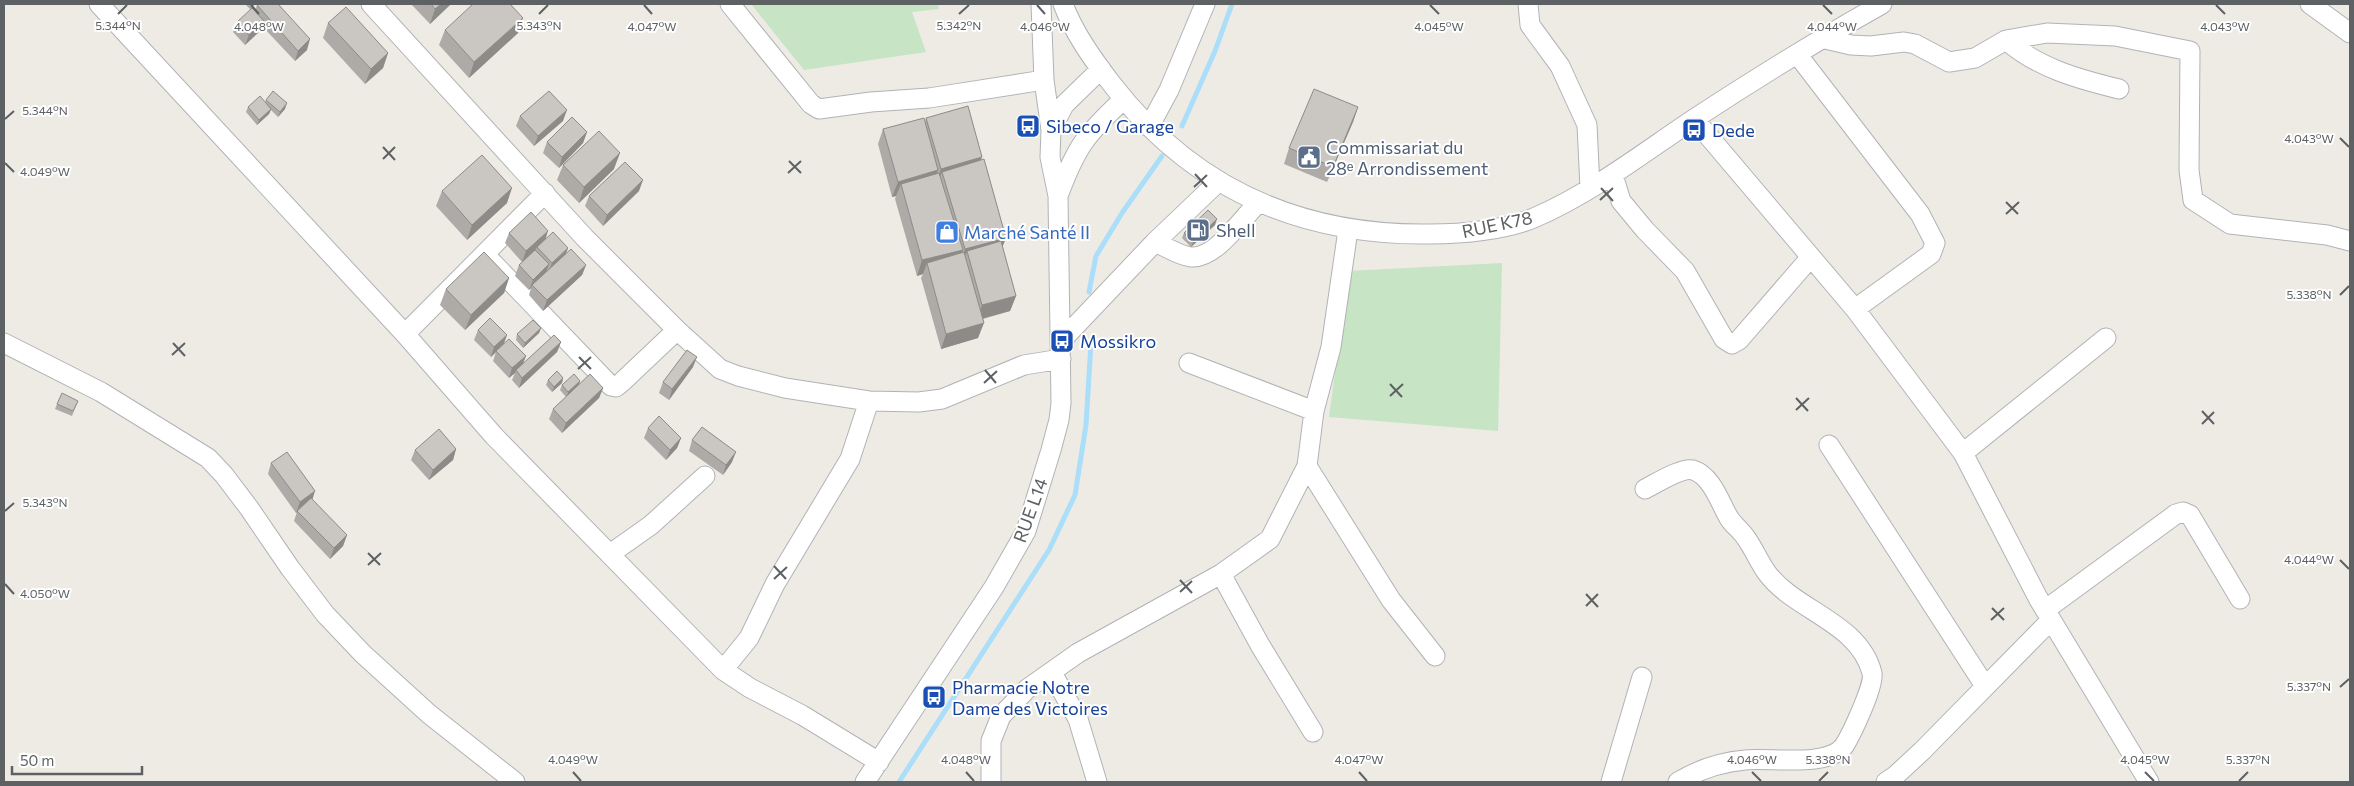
<svg xmlns="http://www.w3.org/2000/svg" width="2354" height="786" font-family="Commissioner,sans-serif">
<rect width="100%" height="100%" fill="#eeebe5"/>
<path fill="#c7e4c4" d="M751,4H938L939,9L912,12L926,52L804,70Z
M1502,263L1498,431L1329,417L1349,271Z"/>
<g fill="none" stroke-linecap="round" stroke-linejoin="round">
<path stroke="#abdef8" stroke-width="5" d="M1182,126L1215,51L1232,4
M1089,292L1096,256L1122,213L1162,156
M899,782L1049,550L1075,495L1086,425L1091,343"/>
<g stroke="#b0b3b6" stroke-width="21">
<path id="minor" d="M99,4L405,334L494,436L723,670L750,688L802,715L879,762
M371,4L585,238L677,330L720,369L738,376L785,388L869,401L919,402L942,399L1024,365L1061,359
M730,4L811,104L819,109L871,102L929,98L1044,80
M1041,4L1044,80L1051,130
M1063,4C1074,33 1092,58 1111,83C1191,187 1299,236 1430,234C1462,234 1507,230 1536,217C1593,192 1643,153 1694,119C1755,79 1818,40 1882,4
M1528,4L1530,25L1560,66L1587,125L1590,188
M2310,4L2350,33
M1821,38L1851,45L1871,46L1904,42L1915,44L1949,62L1975,58L2006,40L2047,33L2115,36L2190,51L2189,170L2193,200L2230,224L2327,235L2350,241
M2006,40C2038,68 2078,79 2119,89
M1797,54L1920,214L1935,243L1931,254L1855,309
M1694,119L1855,309L1963,453L2038,598L2149,782
M1149,127L1169,90L1205,4
M1613,175L1621,201L1645,230L1685,271L1724,339L1732,344L1739,340L1810,258
M1058,196C1076,147 1086,134 1124,99
M1155,242C1166,247 1180,256 1191,257C1216,259 1242,218 1259,202
M491,261L611,386L616,387L622,382L677,330
M405,334L545,193
M1061,341L1155,242L1219,181
M4,343L101,392L208,458L224,475L249,508L290,568L325,614L363,654L429,714L515,782
M1189,363L1314,411
M1829,445L1985,686
M1963,453L2106,338
M1307,466L1391,600L1435,656
M1645,489C1655,484 1682,467 1693,470C1712,476 1720,503 1729,518C1733,525 1741,530 1746,538C1754,549 1759,562 1767,573C1795,611 1859,622 1872,673C1875,685 1851,735 1844,746C1828,768 1769,757 1745,760C1722,762 1698,770 1678,782
M610,554L651,525L705,476
M2045,610L2176,514L2183,512L2190,515L2240,599
M723,670L749,638L775,584L850,459L869,401
M1052,673L1078,719L1097,782
M1313,732L1260,645L1221,574L1270,539L1307,466L1314,411L1331,347L1348,230
M865,782L994,587L1026,531L1051,450L1059,420L1061,403L1058,196L1050,157L1051,130L1064,105L1101,69
M991,782V741L1001,716L1027,689L1078,653L1221,574
M1611,782L1642,677
M1886,782L1895,776L1922,751L2051,620"/>
</g>
<use href="#minor" stroke="#fff" stroke-width="19"/>
</g>
<path fill="#aeaaa7" d="M245,4H255L250,9Z
M411,4H451L430,24Z
M257,5L307,50L295,61L262,26L260,31L245,45L233,32L237,22L255,11Z
M328,23L388,53L383,68L365,84L323,38Z
M445,30L518,33L469,78L439,45Z
M266,100L285,109L278,117L271,110L269,114L257,125L246,112L248,107L265,102Z
M1358,107L1353,122L1327,182L1284,164L1289,148Z
M520,116L563,121L534,146L516,126Z
M926,118L981,160L1006,238L1002,247L1016,296L1010,311L983,319L978,338L941,349L921,278L923,274L917,276L895,199L896,196L892,197L878,144L883,129L925,122Z
M587,132L583,143L559,168L543,153L547,142Z
M563,165L614,169L579,203L557,180Z
M442,191L507,203L467,240L436,206Z
M639,191L603,226L585,206L589,196Z
M1215,225L1191,247L1182,238L1184,233Z
M509,233L545,238L568,248L566,254L586,265L582,275L543,311L529,295L531,288L529,290L515,276L519,265L522,262L505,243Z
M509,278L504,293L465,330L440,305L446,289Z
M541,328L539,333L523,348L516,340L517,334Z
M478,330L507,335L504,344L526,356L523,363L561,342L557,352L519,388L512,380L515,373L509,378L493,361L496,352L491,357L474,340Z
M693,367L669,400L659,393L663,382Z
M563,378L562,383L552,392L546,385L548,380Z
M580,381L579,385L603,388L599,398L562,433L549,419L553,409L566,397L560,390L562,385Z
M78,401L72,416L55,409L57,404Z
M648,428L681,438L677,448L666,460L644,438Z
M692,440L732,462L723,475L689,451Z
M456,449L453,460L429,480L411,460L415,450Z
M271,463L312,500L347,535L343,546L330,559L294,521L297,512L296,513L268,474Z"/>
<path fill="#8d8b88" d="M252,4H255L250,9Z
M441,4H451L430,24L435,9Z
M523,18L518,33L469,78L474,62Z
M264,21L260,31L245,45L249,35Z
M310,39L307,50L295,61L298,51Z
M388,53L383,68L365,84L371,69Z
M287,103L285,109L278,117L280,112Z
M1358,107L1353,122L1327,182L1333,167Z
M271,109L269,114L257,125L259,120Z
M567,110L563,121L534,146L538,136Z
M587,132L583,143L559,168L562,157Z
M620,153L614,169L579,203L584,187Z
M982,157L977,172H942L937,184H935L941,169Z
M938,170L933,185L901,184L896,196L892,197L898,182Z
M643,180L639,191L603,226L607,215Z
M512,188L507,203L467,240L472,225Z
M1217,219L1215,225L1191,247L1193,242Z
M548,231L545,241L537,247L536,249L522,262L526,251Z
M1006,238L1000,253L967,251L962,264L960,265L965,249Z
M568,248L564,258L548,273L552,263Z
M963,250L958,265L927,263L923,274L917,276L922,260Z
M549,264L545,275L532,285L531,288L529,290L533,280Z
M586,265L582,275L543,311L547,300Z
M509,278L504,293L465,330L471,315Z
M1016,296L1010,311L977,320L982,305Z
M984,323L978,338L941,349L946,334Z
M541,328L539,333L523,348L525,343Z
M507,335L503,345L491,357L494,347Z
M561,342L557,352L519,388L522,378Z
M526,356L522,366L516,370L515,373L509,378L512,368Z
M697,357L693,367L669,400L672,389Z
M563,378L562,383L552,392L554,387Z
M580,381L578,387L567,398L568,392Z
M603,388L599,398L562,433L566,423Z
M681,438L677,448L666,460L670,450Z
M456,449L453,460L429,480L433,470Z
M736,452L732,462L723,475L726,465Z
M315,491L312,501L296,513L300,502Z
M347,535L343,546L330,559L334,548Z"/>
<path fill="#cac6c2" stroke="#8d8b88" d="M259,4H278L310,39L298,51L257,5Z
M431,4H441L435,9Z
M473,4H510L523,18L474,62L445,30Z
M346,7L388,53L371,69L328,23Z
M252,8L264,21L249,35L237,22Z
M1314,89L1358,107L1333,167L1289,148Z
M273,91L287,103L280,112L266,100Z
M549,91L567,110L538,136L520,116Z
M260,96L271,109L259,120L248,107Z
M968,106L982,157L941,169L926,118Z
M572,117L587,132L562,157L547,142Z
M924,118L938,170L898,182L883,129Z
M599,131L620,153L584,187L563,165Z
M482,155L512,188L472,225L442,191Z
M984,159L1006,238L965,249L942,172Z
M625,162L643,180L607,215L589,196Z
M939,173L963,250L922,260L901,184Z
M1208,210L1217,219L1193,242L1184,233Z
M531,212L548,231L526,251L509,233Z
M553,232L568,248L552,263L537,247Z
M1001,241L1016,296L982,305L967,251Z
M571,249L586,265L547,300L532,285Z
M535,250L549,264L533,280L519,265Z
M484,252L509,278L471,315L446,289Z
M964,252L984,323L946,334L927,263Z
M490,318L507,335L494,347L478,330Z
M533,320L541,328L525,343L517,334Z
M554,335L561,342L522,378L516,370Z
M509,339L526,356L512,368L496,351Z
M687,350L697,357L672,389L663,382Z
M557,371L563,378L554,387L548,380Z
M574,374L580,381L568,392L562,385Z
M590,374L603,388L566,423L553,409Z
M62,393L78,401L73,411L57,404Z
M659,416L681,438L670,450L648,428Z
M702,427L736,452L726,465L692,440Z
M439,429L456,449L433,470L415,450Z
M287,452L315,491L300,502L271,463Z
M311,498L347,535L334,548L297,511Z"/>
<path fill="none" stroke="#5d6164" stroke-width="2" d="M251,5L259,14M644,5L652,14M1037,5L1045,14M1430,5L1439,14M1823,5L1832,14M2216,5L2225,14M118,14L127,5M539,14L548,5M959,14L969,5M5,119L14,111M2340,138L2349,147M383,147L395,160M383,159L395,147M789,161L801,173M5,163L14,172M788,173L801,161M1195,174L1207,187M1194,187L1207,175M1601,188L1613,201M1600,200L1613,188M2006,202L2018,214M2006,214L2019,202M2340,295L2349,286M173,343L185,356M172,355L185,343M579,357L591,369M578,369L591,357M985,370L996,383M984,383L997,371M1390,384L1402,397M1390,396L1403,384M1796,398L1808,411M1796,410L1809,398M2202,411L2214,424M2202,424L2214,412M5,511L14,503M368,553L380,565M2340,560L2349,569M368,565L381,553M774,566L786,579M774,579L787,567M1180,580L1192,593M5,584L14,594M1180,592L1192,581M1586,594L1598,607M1586,606L1598,594M1992,608L2004,620M1991,620L2004,608M2340,687L2349,679M573,772L581,781M966,772L974,781M1359,772L1367,781M1752,772L1761,781M2145,772L2154,781M1819,781L1828,772M2239,781L2248,772"/>
<defs>
<g id="bus-square" transform="scale(1.25)"><rect x="-9" y="-9" width="18" height="18" rx="4" fill="#1a4fb4" stroke="#fff"/><path d="M-5-6H5V4H4V6H2V4H-2V6H-4V4H-5ZM-3.5-4V0h7V-4ZM-3.5 1.2v1.5H-2V1.2ZM2 1.2v1.5H3.5V1.2Z" fill="#fff"/></g>
<g id="civic-square" transform="scale(1.25)"><rect x="-9" y="-9" width="18" height="18" rx="4" fill="#5c6f8a" stroke="#fff"/><path d="M-.6-6.5H3V-4.5H.6V-3L4-1V1h2V6H-6V1h2V-1L-.6-3ZM-1.2 2.5V6h2.4V2.5Z" fill="#fff"/></g>
<g id="fuel-square" transform="scale(1.25)"><rect x="-9" y="-9" width="18" height="18" rx="4" fill="#5c6f8a" stroke="#fff"/><path d="M-5.5-6h7V0h2V4h1.3V-2.5L3-4.5l.8-.8L6-3V5H2.5V1h-1V6h-7ZM-4.2-4.7v3.2H.2V-4.7Z" fill="#fff"/></g>
<g id="shop-square" transform="scale(1.25)"><rect x="-9" y="-9" width="18" height="18" rx="4" fill="#3f7fe0" stroke="#fff"/><path d="M-5-2.5h2.3a2.7 3.5 0 0 1 5.4 0H5L5.5 6h-11ZM-1.5-2.5h3a1.5 2.3 0 0 0-3 0Z" fill="#fff"/></g>
</defs>
<g fill-rule="evenodd">
<use href="#bus-square" x="1028" y="126"/>
<use href="#bus-square" x="1694" y="130"/>
<use href="#civic-square" x="1309" y="157"/>
<use href="#fuel-square" x="1198" y="230"/>
<use href="#shop-square" x="947" y="232"/>
<use href="#bus-square" x="1062" y="341"/>
<use href="#bus-square" x="934" y="697"/>
</g>
<g text-anchor="middle" dominant-baseline="central" stroke-width="4" stroke-linejoin="round" paint-order="stroke">
<g font-size="18" fill="#164399" stroke="#fff" text-anchor="start">
<text x="1046" y="126">Sibeco / Garage</text>
<text x="1712" y="130">Dede</text>
<text x="1080" y="341">Mossikro</text>
<text x="952" y="687">Pharmacie Notre<tspan x="952" dy="21">Dame des Victoires</tspan></text>
</g>
<g font-size="18" fill="#4e5e75" stroke="#fff" text-anchor="start">
<text x="1326" y="147">Commissariat du<tspan x="1326" dy="21">28ᵉ Arrondissement</tspan></text>
<text x="1216" y="230">Shell</text>
</g>
<g font-size="18" fill="#5d6164" stroke="#fff">
<text transform="translate(1497 224) rotate(-12)">RUE K78</text>
<text transform="translate(1030 510) rotate(-70)">RUE L14</text>
</g>
<g font-size="18" fill="#366cbe" stroke="#fff" text-anchor="start">
<text x="964" y="232">Marché Santé II</text>
</g>
</g>
<g font-size="12" text-anchor="middle" fill="#5d6164" stroke="#fff" stroke-width="4" stroke-linejoin="round" paint-order="stroke">
<text x="118" y="30">5.344°N</text>
<text x="539" y="30">5.343°N</text>
<text x="959" y="30">5.342°N</text>
<text x="259" y="31">4.048°W</text>
<text x="1045" y="31">4.046°W</text>
<text x="1439" y="31">4.045°W</text>
<text x="1832" y="31">4.044°W</text>
<text x="652" y="31">4.047°W</text>
<text x="2225" y="31">4.043°W</text>
<text x="45" y="115">5.344°N</text>
<text x="2309" y="143">4.043°W</text>
<text x="45" y="176">4.049°W</text>
<text x="2309" y="299">5.338°N</text>
<text x="45" y="507">5.343°N</text>
<text x="2309" y="564">4.044°W</text>
<text x="45" y="598">4.050°W</text>
<text x="2309" y="691">5.337°N</text>
<text x="573" y="764">4.049°W</text>
<text x="966" y="764">4.048°W</text>
<text x="1359" y="764">4.047°W</text>
<text x="1752" y="764">4.046°W</text>
<text x="2145" y="764">4.045°W</text>
<text x="1828" y="764">5.338°N</text>
<text x="2248" y="764">5.337°N</text>
</g>
<rect width="2354" height="786" fill="none" stroke="#5d6164" stroke-width="10"/>
<path d="M12 766v8h130v-8" fill="none" stroke="#5d6164" stroke-width="2.5"/>
<text x="20" y="766" font-size="15" fill="#5d6164" stroke="#ffffff" stroke-width="4" paint-order="stroke">50 m</text>
</svg>
